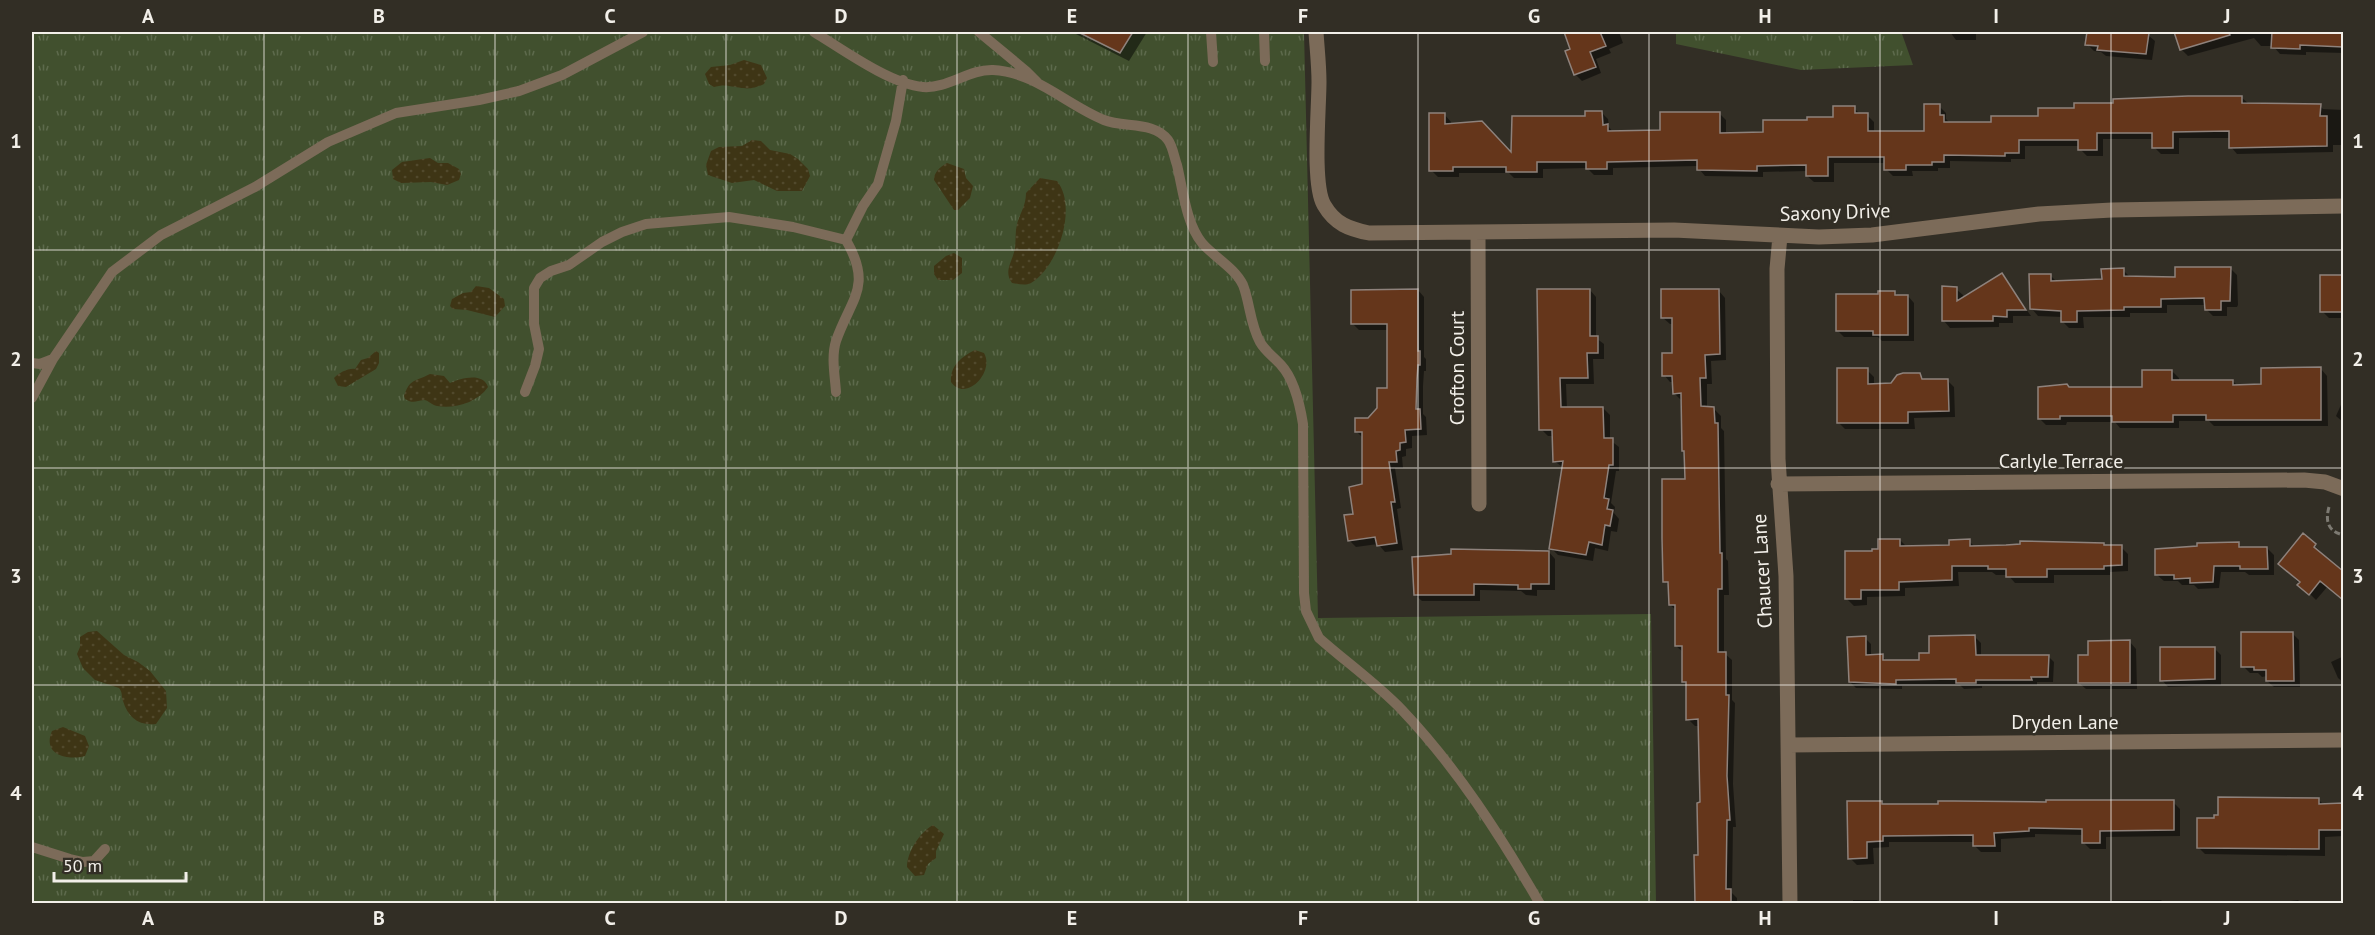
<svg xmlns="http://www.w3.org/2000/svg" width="2375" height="935" font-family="'PT Sans',sans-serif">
<defs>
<pattern id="grass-tufts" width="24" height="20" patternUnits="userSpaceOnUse" patternTransform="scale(1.5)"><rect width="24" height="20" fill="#41502e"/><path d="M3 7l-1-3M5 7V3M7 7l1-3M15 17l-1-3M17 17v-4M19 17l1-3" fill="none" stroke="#5d6a4c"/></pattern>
<pattern id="sand-dots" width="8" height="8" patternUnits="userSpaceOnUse" patternTransform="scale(1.5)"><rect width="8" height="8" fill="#3e3515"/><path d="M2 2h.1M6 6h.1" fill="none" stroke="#51492c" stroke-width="1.8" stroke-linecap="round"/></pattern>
</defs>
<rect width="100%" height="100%" fill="#322e25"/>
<path fill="url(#grass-tufts)" d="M32,32H1304L1318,618L1651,614L1656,903H32Z
M1676,32H1892L1902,34L1913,65L1801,70L1676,44Z"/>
<path fill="url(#sand-dots)" d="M744,60L761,65L767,78L764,84C749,91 744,88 729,86C724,85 718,86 714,87L709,84L705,74L711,67L730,65Z
M752,140L761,141L770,150L790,154L798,159L808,169L810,176L802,191H777L754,180L732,183L708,175L706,165L711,151L719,147L742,146Z
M430,158L438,163H448L459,169L461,174L459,180L447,185L431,182L401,183L393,179L392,170L402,162Z
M947,163L964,169L966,178L973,186L970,198L958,210H954L934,180C934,172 940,167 947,163Z
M1040,178L1057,181C1078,207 1058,267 1031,283C1026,286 1018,284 1012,283C1003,271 1013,261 1015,248C1016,240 1015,232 1017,224C1020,213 1026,206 1026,193Z
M954,253L962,258V273L953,280H938L934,274V266L946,256Z
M476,286L489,288L504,299L505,306L495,317L467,310L453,309L450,306L452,299L463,293L471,292Z
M975,350L984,353C995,372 966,403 951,382C950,366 961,357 975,350Z
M376,351L379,353V363L376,369L346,387L338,386L334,378C339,373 348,368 355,369L361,360L368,358Z
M430,374L444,376L450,383C461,378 483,372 488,387C477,403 454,409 437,406C432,405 428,400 424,400C416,401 413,404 405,399L404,396C410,378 415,382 430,374Z
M97,631L124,655L138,662L150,671L166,691L167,708L156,724C138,726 128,717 123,701C121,696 123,693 119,688L95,680L83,668L77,654L80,647V637L88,632Z
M63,727L85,736L89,746L85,756C66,761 42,754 52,731Z
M933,825L944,834L936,851V858L928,864L924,875L915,876L907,867C907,852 920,832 933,825Z"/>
<path fill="#0007" d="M1072,32H1147L1129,61Z
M1565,32H1619L1623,43L1609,49L1611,53L1596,59L1601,73L1582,81L1575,74L1572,49Z
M1950,32H1976V40H1956Z
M2089,32H2124L2148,35L2155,41L2152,60L2106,56L2101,52L2094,51L2087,44Z
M2176,32H2344V53L2306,52V55L2280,54L2273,46H2261L2254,38L2188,56L2181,49Z
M2241,97L2249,104L2320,106L2323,109L2344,110V145H2333V152L2237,154L2231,147L2230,138H2179V154H2161L2154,147V139H2103V156H2087L2080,149V146H2025V159H2011V162L1950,161V168H1938V171H1912L1913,176H1893L1886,169V163H1834V182H1814L1807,176V171L1763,172V177L1705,176L1699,169L1698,166L1613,168V175H1594L1587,168L1543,169V178H1514L1509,173H1459V177H1438L1431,170L1445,115L1451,122V125L1512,155L1586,117L1602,113L1608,119L1609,127L1613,132L1662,131L1719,113L1726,120V134L1765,133L1809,122L1835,119L1854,108L1861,115H1867L1874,122V133H1925L1939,106L1946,113V119L1951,124H1993L2115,105Z
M2230,268L2237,275L2238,305L2237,307H2227V316H2213L2206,309V305H2167V313H2130V317H2083L2084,328H2069L2062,321V317L2038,316L2032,309L2050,275L2057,282L2103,280L2123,270L2130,277L2177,279Z
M2002,275L2031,316H2013V323H1999V327L1950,328L1944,321L1956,289L1963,295V299Z
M2322,277H2344V318H2329L2322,311Z
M1418,290L1424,297V357L1426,359V371H1424L1423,386V414L1426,417L1427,435L1412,436V448L1406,449V456L1402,457L1403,468H1395L1401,508L1397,509L1403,550L1385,552L1378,544L1356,547L1349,540L1364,486L1363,438L1357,432L1379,409L1388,389V330H1359L1352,323Z
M1590,290L1596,297V338L1604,344V359H1593L1594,384H1566L1567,409L1603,408L1610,415V440L1619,447V471H1616L1611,503L1615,507L1614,513L1619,519L1617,532L1611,531L1608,551L1595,548L1593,561L1558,555L1551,548L1564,468L1554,461V436H1548L1541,429Z
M1719,291L1725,298L1726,360L1711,361L1712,384H1707V408L1714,409L1721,416V428L1724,431L1726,559L1728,561L1729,595H1724V653L1732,660V700L1735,703L1733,784L1736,827H1733L1732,893L1737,898V904H1696L1695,886L1699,856L1701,802L1700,726H1695L1688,719L1687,685L1684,682L1683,652L1676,646V610L1670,605V587L1665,581L1687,481L1681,400L1674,393V382H1670L1664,375L1674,354L1673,324H1670L1663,318Z
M1894,292L1899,296H1908L1914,303V341H1882L1878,337H1844L1837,330L1880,296Z
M2321,369L2327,376L2328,426H2214L2209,421H2179V428H2120L2115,422H2067L2066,425H2046L2039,418L2069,388H2143L2172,371L2179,378V381H2233L2238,386H2263Z
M1867,370L1874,377V385H1892L1920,375L1926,381L1947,380L1954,387L1955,417L1914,418L1915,429H1845L1838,422Z
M2344,398V423L2336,416Z
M2303,535L2339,569L2344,566V600L2328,586L2316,600L2286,570Z
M1900,540L1907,547H1951L1969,541L1975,547H2121L2128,554V571L2110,572V575H2054V583H2015L2008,575H1996L1992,572H1958L1959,586L1905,588V596L1867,597V605L1854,606L1847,599L1874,552Z
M2238,544L2243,548H2267L2274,555V575H2249L2245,572H2221L2219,588L2198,589L2194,585H2182L2178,581H2164L2157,575Z
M1549,552L1555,559V590H1537V596L1526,595L1521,591L1480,590V601H1422L1415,595L1452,556Z
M2292,633L2299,640L2300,687H2274L2267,681V676L2262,677L2258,673H2250L2243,666Z
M1975,637L1981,643V657L2048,656L2054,662L2053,682H2037V685L1982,686V688L1964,689L1960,685L1902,686V689L1856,688L1850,682L1865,638L1871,644V656H1882L1888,662H1921L1931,655Z
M2130,642L2136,649L2137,689H2086L2079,683L2090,657Z
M2214,648L2221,655V685L2168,687L2162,680Z
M2344,656V683L2338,678L2331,662Z
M2319,800L2324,805L2344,804V836L2325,837V856L2205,854L2198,847L2215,819L2220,817Z
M1882,802L1885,806L2173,802L2180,809V836L2106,837V849H2090L2083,842V835L2035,834V837L2001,839V852H1981L1975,846L1974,842H1889V847L1873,848L1874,864L1857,865L1850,858Z
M1853,900H1877L1881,904H1853Z
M2161,900L2165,904H2013V902Z
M2298,900L2301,903L2319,904H2264Z"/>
<path fill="#65361b" stroke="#8e827c" stroke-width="1.5" d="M1078,32H1133L1120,53Z
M1564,32H1600L1606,46L1590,52L1596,67L1574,75L1565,51L1570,49Z
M2087,32L2149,33L2146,54L2097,50L2098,46L2085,45Z
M2174,32H2229L2230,35L2180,50Z
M2272,32H2343V47L2300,45V49L2271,48Z
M2188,96H2242V103L2321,104L2320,116H2327V146L2229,148V131L2173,132V148H2152V133H2097V150H2078V140H2019V153H2005V156L1944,155V162H1932V165H1906V170H1884V157H1828V176H1806V165L1757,166V171L1697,170V160L1607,162V169H1586V162H1537V172H1506V167H1453V171H1429V113H1445V124L1482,121L1511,152L1512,116H1585V111H1602L1603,125L1608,124V131L1660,130V112H1720V133L1763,132V120H1807V117H1833V106H1855V113H1868V131H1924V104H1940V115H1944V122H1991V116H2038V108H2074V103H2113V99Z
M2175,267H2231L2230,301H2221V310H2205L2204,298L2161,299V307H2124V310L2077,311V322H2061V311L2030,309L2029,274H2051V281L2102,279L2101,269L2124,268V276L2175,277Z
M2002,273L2026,310H2007V317L1993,316V321H1942V286L1957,287V301Z
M2320,275H2343V312H2320Z
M1418,289V351H1420V365H1418L1417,379L1416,409H1420L1421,429L1405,430L1406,442L1400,443V450L1396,451L1397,462H1389L1395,502H1391L1397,543L1377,546L1375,537L1348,541L1344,515L1353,514L1349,487L1362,484V432H1355V418H1368L1377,408V388H1387V324H1351V290Z
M1537,289H1590V336H1598V353H1587L1588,378H1560L1561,407H1603L1604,438H1613V465H1609L1604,498L1609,499L1607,509L1613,510L1610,526L1605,525L1602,545L1589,542L1586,555L1549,549L1563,461L1553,462L1552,430H1539Z
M1661,289H1719L1720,354L1705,355L1706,378H1700L1701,406L1714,407L1715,423H1718L1720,553H1722V589H1718V652H1726V695H1729L1727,776L1730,820H1727L1726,889H1731V903H1695L1694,855H1698L1697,803L1700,802L1698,719L1686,720V682H1682V646H1675V605H1669L1668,582H1663L1662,538V479H1685L1684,451H1682L1681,393L1673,394L1672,376H1662V353H1672V318H1661Z
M1878,291H1895V295H1908V335H1873V331H1836V294H1878Z
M2321,367V420H2206V415H2173V422H2112V416H2060V419H2038V387L2067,384L2069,387H2142V370H2172V380H2233V385L2261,384V368Z
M1837,368H1868V384L1891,383L1897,375L1903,373H1920L1922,379H1948L1949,411L1908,412V423H1837Z
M2303,533L2316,544L2314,547L2343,571V600L2320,581L2309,595L2297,585L2300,582L2278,564Z
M1878,539H1900V546L1949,545V540L1970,539V546L2006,545L2020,544V541L2104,543V545H2122V565L2104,566V569H2047V577H2006V569H1988V566H1952V580L1899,582V590H1861V599H1845V551H1872V549H1878Z
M2239,542V547H2267L2268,569H2240V566H2214L2213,582L2190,583V578L2174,579V575H2155V549L2197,546V543Z
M1451,549L1549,551V584H1531V589H1518V585L1474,584V595H1414L1412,557L1451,554Z
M2241,632H2293L2294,681H2266V670H2254V667H2241Z
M1975,635L1976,655H2049L2048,677H2031L2032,680H1976V683H1956V679L1896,680V684L1849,682L1847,637L1866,636V655L1883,654V660H1919V653H1929V636Z
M2130,640V683H2078V655H2088V641Z
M2160,647H2215V679L2160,681Z
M2218,797L2319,798V804L2343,803V830H2319V849L2197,848V818H2214V815H2218Z
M2046,800H2174V830L2100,831V843H2082V829L2029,828V831L1994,833L1995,846H1973V835L1883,836V841L1867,842V858L1848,859L1847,801H1882V804H1938V801H1954L2046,802Z"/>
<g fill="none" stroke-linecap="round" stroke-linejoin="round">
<path stroke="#7d7a72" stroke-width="3" stroke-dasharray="6 3" stroke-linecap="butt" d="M2329,507C2325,521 2328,532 2344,535"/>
<path stroke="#7c6b59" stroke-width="10" d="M814,32C842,49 890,84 923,87C947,89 969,69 993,70C1035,72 1067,105 1104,120C1124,128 1154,121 1168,140C1173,147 1174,157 1177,165C1183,190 1186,223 1202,243C1214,257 1235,268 1243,285C1250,303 1250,324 1260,342C1265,351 1274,357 1281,365C1294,379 1300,405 1303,424L1304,593L1306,611L1319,638C1346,662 1377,684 1402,710C1457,768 1500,835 1540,904
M979,32L1026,71L1037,82
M1211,32L1213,62
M1264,32L1265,61
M32,363L40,364L53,359
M525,392L535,366L539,349L534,324V288L540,278L551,271L569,265L602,242L622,232L646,224L729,217L793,227L846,240L863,206L878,184L896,121L903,80
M836,392C835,376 831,357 836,341C851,298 873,287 846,240
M32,398L53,359L112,272L161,235L255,187L328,142L396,113L479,100L519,91L562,75L643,32
M32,847L70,859L83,862L94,861L105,849"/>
<path stroke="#7c6b59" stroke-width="15" d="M1316,32C1317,48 1319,65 1319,82C1319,109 1312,185 1324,205C1335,224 1349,229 1369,233L1674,230L1819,237L1872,235L2039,214L2112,210L2344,206
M1478,232L1479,504
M1780,236L1777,269L1778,459L1786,576L1790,904
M1778,484L2304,480L2325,482L2344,489
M1788,745L2344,740"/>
</g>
<path fill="none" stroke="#f2efe9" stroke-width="1.5" stroke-opacity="0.55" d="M264,32V904M495,32V904M726,32V904M957,32V904M1188,32V904M1418,32V904M1649,32V904M1880,32V904M2111,32V904M32,250H2344M32,468H2344M32,685H2344"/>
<g text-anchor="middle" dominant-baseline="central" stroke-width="5" stroke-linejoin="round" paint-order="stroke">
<g font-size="20" fill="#f2efe9" stroke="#322e25">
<text transform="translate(1835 212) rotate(-2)">Saxony Drive</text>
<text transform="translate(1457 368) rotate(-90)">Crofton Court</text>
<text x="2061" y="461">Carlyle Terrace</text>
<text transform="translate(1762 571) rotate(-93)">Chaucer Lane</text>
<text x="2065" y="722">Dryden Lane</text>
</g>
</g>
<rect width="2375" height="935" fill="none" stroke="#322e25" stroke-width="66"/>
<path d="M54 872v9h132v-9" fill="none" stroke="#f2efe9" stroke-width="3"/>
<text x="63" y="872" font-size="18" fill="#f2efe9" stroke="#322e25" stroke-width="4.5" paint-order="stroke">50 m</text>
<rect x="33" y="33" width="2309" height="869" fill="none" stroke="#f2efe9" stroke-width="2"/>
<g font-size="20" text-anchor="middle" font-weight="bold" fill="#f2efe9">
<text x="148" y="23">A</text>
<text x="379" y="23">B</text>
<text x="610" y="23">C</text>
<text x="841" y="23">D</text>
<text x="1072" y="23">E</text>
<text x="1303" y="23">F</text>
<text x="1534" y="23">G</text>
<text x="1765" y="23">H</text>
<text x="1996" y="23">I</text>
<text x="2227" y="23">J</text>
<text x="16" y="148">1</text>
<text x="2358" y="148">1</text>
<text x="16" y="366">2</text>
<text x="2358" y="366">2</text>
<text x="16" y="583">3</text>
<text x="2358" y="583">3</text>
<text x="16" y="800">4</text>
<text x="2358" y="800">4</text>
<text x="148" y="925">A</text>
<text x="379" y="925">B</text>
<text x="610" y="925">C</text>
<text x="841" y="925">D</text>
<text x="1072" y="925">E</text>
<text x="1303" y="925">F</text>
<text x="1534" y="925">G</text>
<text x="1765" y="925">H</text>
<text x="1996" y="925">I</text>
<text x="2227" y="925">J</text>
</g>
</svg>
